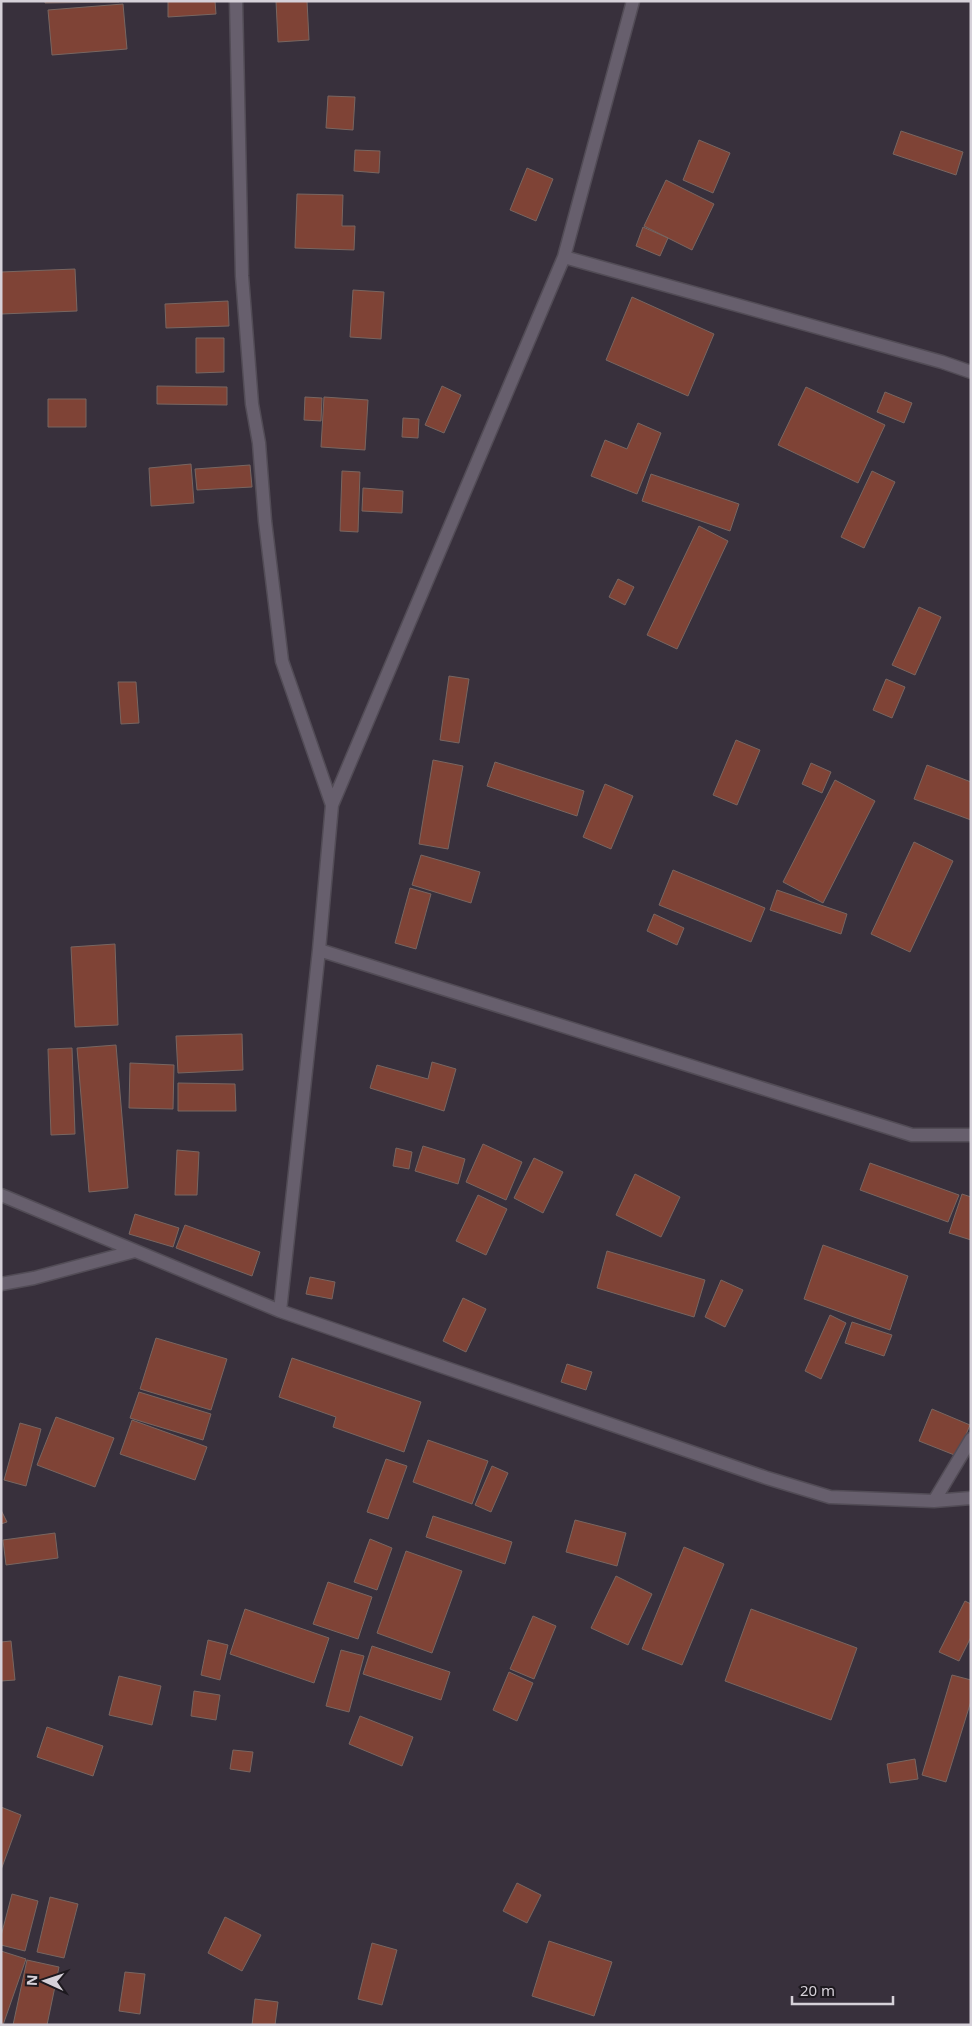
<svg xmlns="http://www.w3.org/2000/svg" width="972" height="2026" font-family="'Noto Sans',sans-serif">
<rect width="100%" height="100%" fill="#38303c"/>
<path fill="#7f4336" stroke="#786661" d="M45,1H119V2L45,3Z
M168,1H215L216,14L168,17Z
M276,1H307L309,40L278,42Z
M123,4L127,49L52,55L48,10Z
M328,96L355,97L353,130L326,128Z
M901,131L963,152L956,175L893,154Z
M699,140L730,153L713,193L683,180Z
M355,150L380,151L379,173L354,171Z
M527,168L553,179L536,221L510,210Z
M666,180L714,204L692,250L644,226Z
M297,194L343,195L342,226H355L354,250L295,248Z
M643,227L668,238L660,256L636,246Z
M75,269L77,311L1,314V272Z
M353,290L384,292L381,339L350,337Z
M632,297L714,334L688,396L606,360Z
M228,301L229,326L166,328L165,304Z
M196,338H224V372L196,373Z
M157,386L227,387V405L157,404Z
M442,386L461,395L444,433L425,425Z
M806,387L885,425L858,483L778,445Z
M885,392L912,403L904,423L877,412Z
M305,397L322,398L321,421L304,420Z
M324,397L368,400L365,450L321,447Z
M48,399H86V427H48Z
M403,418L419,419L418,438L402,437Z
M638,423L661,433L637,494L591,476L605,440L627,449Z
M191,464L194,503L151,506L149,468Z
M250,465L252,487L197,490L195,469Z
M342,471L360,472L358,532L340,531Z
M872,471L895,482L864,548L841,537Z
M651,474L739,504L730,531L642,501Z
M363,488L403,491L402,513L362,511Z
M699,526L728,541L677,649L647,635Z
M618,579L634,587L625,605L609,597Z
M919,607L941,617L915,675L892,665Z
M449,676L469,679L459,743L440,740Z
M886,679L905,687L892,718L873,710Z
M118,682H136L139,723L121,724Z
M736,740L760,750L737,805L713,795Z
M433,760L463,766L448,849L419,844Z
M495,762L584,791L577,816L487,786Z
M811,763L831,772L822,793L802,784Z
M927,765L971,782V820L914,799Z
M835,780L875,801L823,903L783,882Z
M605,784L633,796L611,849L583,837Z
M914,842L953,861L910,952L871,934Z
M421,855L480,872L471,903L412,885Z
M673,870L765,908L751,942L659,905Z
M410,888L431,894L416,949L395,943Z
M777,890L847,914L841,934L770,910Z
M654,914L684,928L677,945L647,931Z
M115,944L118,1025L75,1027L71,947Z
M242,1034L243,1070L178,1073L176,1036Z
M116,1045L128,1188L89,1192L77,1048Z
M72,1048L75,1134L51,1135L48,1049Z
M432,1062L456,1069L444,1111L370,1088L377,1065L428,1079Z
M130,1063L174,1065L173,1109L129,1108Z
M178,1083L235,1084L236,1111H178Z
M483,1144L522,1162L506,1200L466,1182Z
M423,1146L465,1159L458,1184L415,1171Z
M396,1148L412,1152L409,1169L393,1166Z
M177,1150L199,1152L197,1195H175Z
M534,1158L563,1172L543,1213L514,1198Z
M870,1163L959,1195L948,1222L860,1190Z
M635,1174L680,1197L661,1237L616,1215Z
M962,1194L971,1197V1240L949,1233Z
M478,1195L507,1209L486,1255L456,1241Z
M135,1214L179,1228L173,1247L129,1234Z
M185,1225L260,1252L252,1276L176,1248Z
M823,1245L908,1276L890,1330L804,1299Z
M607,1251L705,1280L694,1317L597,1288Z
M310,1277L335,1282L332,1299L306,1294Z
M721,1280L743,1290L725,1327L705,1317Z
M463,1298L486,1309L466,1352L443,1341Z
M830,1315L846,1323L821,1379L805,1371Z
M852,1322L892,1335L884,1356L845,1343Z
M156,1338L227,1359L211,1410L140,1389Z
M292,1358L421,1402L404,1452L333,1427L336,1417L279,1397Z
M567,1364L592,1372L586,1390L561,1382Z
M139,1392L211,1414L203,1440L130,1418Z
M932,1409L970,1425L957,1456L919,1441Z
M56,1417L114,1438L95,1487L37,1465Z
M132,1420L207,1447L195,1480L120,1454Z
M20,1423L41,1429L26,1486L4,1480Z
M428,1440L488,1461L472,1504L413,1482Z
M386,1459L407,1466L388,1519L367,1512Z
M492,1466L508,1473L491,1512L475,1505Z
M1,1510L7,1522L1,1524Z
M433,1516L512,1542L505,1564L426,1537Z
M575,1520L626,1533L617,1566L566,1552Z
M55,1533L58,1558L6,1565L3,1540Z
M370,1539L392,1548L377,1590L354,1582Z
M684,1547L724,1564L682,1665L642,1649Z
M406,1551L462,1571L432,1653L377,1633Z
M616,1576L652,1594L628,1645L591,1628Z
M328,1582L372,1597L358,1639L313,1624Z
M965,1601L971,1604V1637L959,1661L939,1652Z
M245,1609L329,1638L314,1683L230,1654Z
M751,1609L857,1648L831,1720L725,1681Z
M533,1616L556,1626L534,1679L510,1669Z
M208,1640L228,1645L220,1680L201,1675Z
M11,1641L15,1680L1,1681V1642Z
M372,1646L450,1672L441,1700L363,1674Z
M341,1650L364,1656L349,1712L326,1706Z
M509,1672L533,1683L517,1721L493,1710Z
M952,1675L971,1680V1701L946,1782L922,1775Z
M119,1676L161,1686L152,1725L109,1715Z
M194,1691L220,1695L216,1720L191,1716Z
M360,1716L413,1737L402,1766L349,1744Z
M47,1727L103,1746L93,1776L37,1757Z
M233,1750L253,1752L250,1772L230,1769Z
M915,1759L918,1779L890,1783L887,1764Z
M1,1807L21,1815L1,1870Z
M517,1883L541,1895L527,1923L503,1911Z
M12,1894L38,1901L25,1951L1,1945V1936Z
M50,1897L78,1904L64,1958L37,1952Z
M225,1917L261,1935L242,1971L208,1953Z
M549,1941L612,1962L594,2016L532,1996Z
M372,1943L397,1950L382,2005L358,1999Z
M1,1951L26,1959L3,2025H1Z
M27,1960L59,1967L47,2025H13Z
M125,1972L145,1974L140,2014L119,2011Z
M255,1999L278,2002L275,2025H252Z"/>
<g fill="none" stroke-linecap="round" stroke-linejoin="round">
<g stroke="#524c56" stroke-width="15">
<path id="minor" d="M236,1L242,276L252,404L259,443L265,521L282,661L332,805
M564,257L942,362L971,372
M319,950L912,1135H971
M1,1195L280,1311L767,1478L830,1497L934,1501L971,1498
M1,1284L34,1278L135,1251
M280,1311L319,950L332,805L564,257L633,1
M934,1501L971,1439"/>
</g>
<use href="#minor" stroke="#675f6d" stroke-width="12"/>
</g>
<rect width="972" height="2026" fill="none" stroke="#d6d1d9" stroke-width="5"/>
<g transform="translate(45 1981) rotate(273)" stroke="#1d191f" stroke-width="4" paint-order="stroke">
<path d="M0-4L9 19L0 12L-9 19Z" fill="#d6d1d9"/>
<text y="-8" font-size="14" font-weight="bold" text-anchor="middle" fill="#d6d1d9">N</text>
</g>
<path d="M792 1996v8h101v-8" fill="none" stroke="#d6d1d9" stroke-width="2.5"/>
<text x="800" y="1996" font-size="15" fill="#d6d1d9" stroke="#1d191f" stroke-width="4" paint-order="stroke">20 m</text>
</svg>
